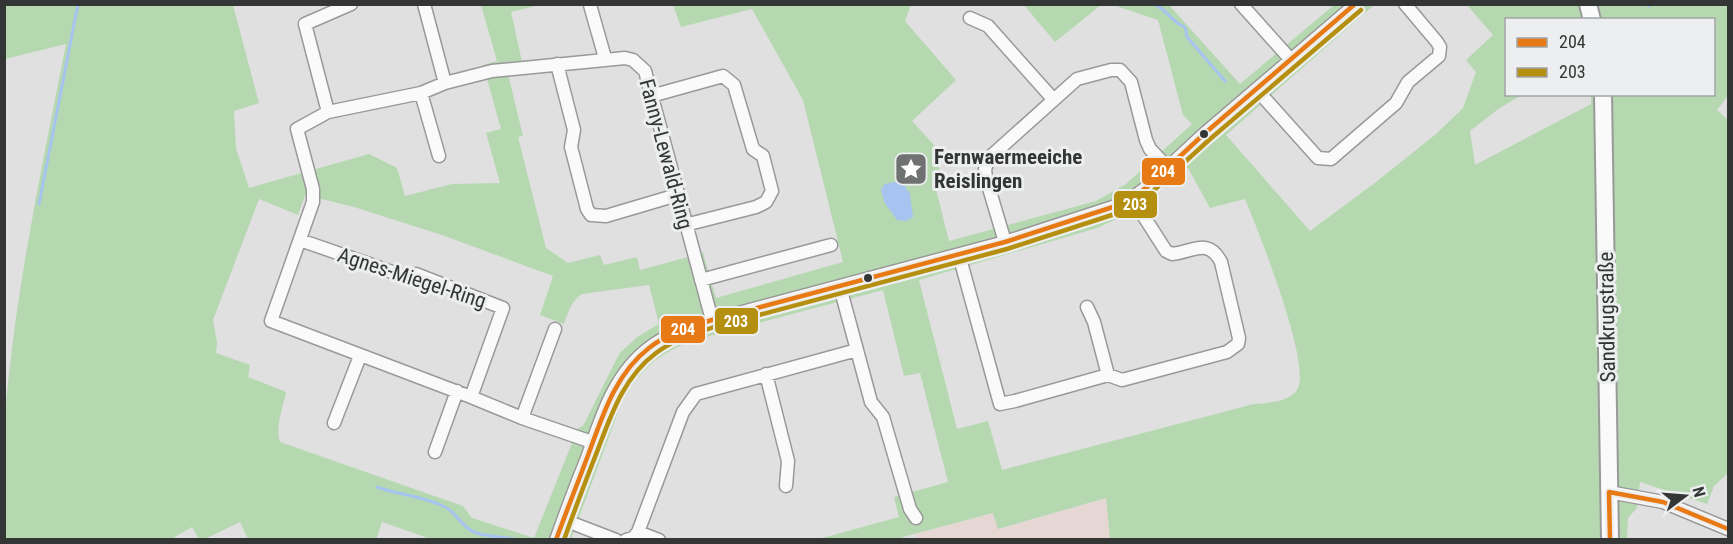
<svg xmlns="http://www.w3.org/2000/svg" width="1733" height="544" font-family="'Roboto Condensed',sans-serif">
<rect width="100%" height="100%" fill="#e0e0e0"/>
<path fill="#e6d7d5" d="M1107,498L1110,539L917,540L916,534L994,513L999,529Z"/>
<path fill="#b5d8b0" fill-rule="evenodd" d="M4,5H233L259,103L234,111L236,148L249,188L369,154L397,168L405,196L452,184L500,183L486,133L501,129L483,65L497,61L481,5H539L511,12L524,71L508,74L523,136L518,137L546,248L568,263L600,255L604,265L637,257L640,270L703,253L716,298L843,262L803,100L752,9L681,27L673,5H911L905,21L956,80L912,121L934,145L940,171L932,174L949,241L1096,201L1126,184L1192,124L1183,115L1158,20L1113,5H1169L1240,84L1334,5H1374L1226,135L1310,231L1376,182L1436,134L1463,108L1476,72L1466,60L1493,35L1467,5H1728V96L1717,110L1728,120V473L1714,486L1707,504L1640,482L1637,508L1628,518L1627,539H1110L1106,498L998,529L993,513L903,537V539H819L899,517L894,497L948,482L920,373L904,376L883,290L698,339C659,352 638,370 620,407L571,539H431L382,522L376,540L248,539L240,522L205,539H199L192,527L171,539H5C5,499 2,457 5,417C15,291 42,167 66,44L5,59ZM1506,20H1714V94L1591,95V104L1475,165L1470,131L1497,110L1523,94H1506ZM1188,168L1210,208L1245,199C1257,228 1313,366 1297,390C1289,402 1267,403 1254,404L1002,470L988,421L957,429L919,280L1097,228L1123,216L1147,201ZM305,195L354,207L442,235L553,276L540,315L564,324C568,313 571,301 582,294L649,285L659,324L637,337L619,354L583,426L578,428L534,538L472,518L463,506L280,442C275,426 283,408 286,392L248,377L250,365L216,353L217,342L213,320L259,199L298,215Z
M1024,5H1101L1055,42Z"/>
<path fill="#a7c3f0" d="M894,182H902L910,194L913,217L906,221L897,220L884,202L881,189L885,184Z"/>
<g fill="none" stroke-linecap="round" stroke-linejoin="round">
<path stroke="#a7c3f0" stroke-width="3" d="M1154,4C1167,9 1173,24 1185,27L1187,37L1225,81
M1649,6L1651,4
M39,204L78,4
M377,487C399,495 423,496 445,507C454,511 460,523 469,529C479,537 501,536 514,539"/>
<g stroke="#999" stroke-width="15">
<path id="street" d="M424,4L445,83
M1241,4L1291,60
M590,5L605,58
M970,18L988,26L1053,99
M557,64L574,130L571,147L587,209L591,215L606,216L677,195
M1257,90L1318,158L1331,159L1396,103L1408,82L1439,56L1440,47L1437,42L1405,4
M421,93L439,156
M651,96L723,76L734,85L753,149L763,156L772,191L766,202L756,207L685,225
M328,112L305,24L351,4
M300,240L398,274L406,276L416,274L503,308L471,397
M1005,242L986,178L985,169L990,157L1077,79L1111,70H1120L1131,82L1146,140L1150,149L1168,168
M959,255L1000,404L1015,401L1108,375L1122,380L1227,352L1238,344L1239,338L1221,262C1208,237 1193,252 1172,254L1166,251L1132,198
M701,280L831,245
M840,287L871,402L883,417L910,509L916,518
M1087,307L1094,322L1108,375
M766,374L788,461L786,486
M522,418L555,329
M334,423L360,356
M592,442L522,418L471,397L271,321L313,202V189L297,129L328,112L421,93L445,83L492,71L625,58L633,60L645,71L712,320
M435,452L457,391
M1609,492L1663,502L1728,529
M564,520L616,540
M638,532L659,540
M556,540C566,512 576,485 587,458C601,418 614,374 649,348C668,333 690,327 712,320L1005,242L1113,207L1132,198L1147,187L1204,134L1356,4
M626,540L633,538L638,532L683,412L696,394L857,350"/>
</g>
<g stroke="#999" stroke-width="20">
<path id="secondary" d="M1588,4L1592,20
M1603,94L1610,540"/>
</g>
<use href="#street" stroke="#fafafa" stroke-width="12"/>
<use href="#secondary" stroke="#fafafa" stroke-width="16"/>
<g stroke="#edeeef" stroke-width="9">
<path id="bus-1" d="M1609,492L1663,502L1728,529
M1609,492L1610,540
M556,540C566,512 577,485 587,458C602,418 614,375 649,348C668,333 690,327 712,320L1005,242L1113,207L1132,198L1147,187L1204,134L1355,4"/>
</g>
<g stroke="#edeeef" stroke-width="9">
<path id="bus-2" d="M564,540C573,514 583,488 593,462C609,422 620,380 656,353C673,340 694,334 714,327L1007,249L1115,214L1135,205L1152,192L1209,140L1361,10"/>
</g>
<use href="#bus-1" stroke="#e77a14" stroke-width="4.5"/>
<use href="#bus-2" stroke="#b48f10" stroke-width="4.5"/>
</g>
<defs>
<g id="sight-square" transform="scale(1.725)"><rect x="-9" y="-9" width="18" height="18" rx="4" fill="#707171" stroke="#edeeef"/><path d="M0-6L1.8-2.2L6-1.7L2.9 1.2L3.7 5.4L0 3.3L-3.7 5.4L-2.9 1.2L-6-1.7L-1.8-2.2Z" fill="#fff"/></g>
</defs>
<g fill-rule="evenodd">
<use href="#sight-square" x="911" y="169"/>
</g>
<g fill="#343535" stroke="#edeeef" stroke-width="2">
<circle cx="1204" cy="134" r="5"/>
<circle cx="868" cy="278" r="5"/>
</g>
<g text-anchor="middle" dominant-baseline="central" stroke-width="6" stroke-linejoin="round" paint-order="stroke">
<g font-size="21" fill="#343535" stroke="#edeeef">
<text transform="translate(666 154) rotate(75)">Fanny-Lewald-Ring</text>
<text transform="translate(412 278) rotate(18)">Agnes-Miegel-Ring</text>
<text transform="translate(1607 317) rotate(-91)">Sandkrugstraße</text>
</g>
<g font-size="21" font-weight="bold" fill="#343535" stroke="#edeeef" text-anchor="start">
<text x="934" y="157">Fernwaermeeiche<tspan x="934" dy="24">Reislingen</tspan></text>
</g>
</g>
<g stroke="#edeeef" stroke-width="2">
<rect x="1141" y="157" width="45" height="29" rx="6" fill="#e77a14"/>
<rect x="1113" y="190" width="45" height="29" rx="6" fill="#b48f10"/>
<rect x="714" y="307" width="45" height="28" rx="6" fill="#b48f10"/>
<rect x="660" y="315" width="46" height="29" rx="6" fill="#e77a14"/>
</g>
<g font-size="16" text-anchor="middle" font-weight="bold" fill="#fff">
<text x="1163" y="177">204</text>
<text x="1135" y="210">203</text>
<text x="736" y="327">203</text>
<text x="683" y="335">204</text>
</g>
<rect width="1733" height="544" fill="none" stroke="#343535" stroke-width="12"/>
<rect x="1505" y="18" width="210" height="78" fill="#edeeef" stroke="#a3a4a5" stroke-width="1.5"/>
<rect x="1517" y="38" width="30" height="9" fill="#e77a14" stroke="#a3a4a5" stroke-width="1.5"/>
<text x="1559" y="48" font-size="18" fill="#343535">204</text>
<rect x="1517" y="68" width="30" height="9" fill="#b48f10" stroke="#a3a4a5" stroke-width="1.5"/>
<text x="1559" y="78" font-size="18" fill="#343535">203</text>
<g transform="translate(1685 496) rotate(74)" stroke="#edeeef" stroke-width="4.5" paint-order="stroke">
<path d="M0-4.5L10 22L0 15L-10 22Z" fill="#343535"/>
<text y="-9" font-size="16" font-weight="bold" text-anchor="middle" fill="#343535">N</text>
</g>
</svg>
